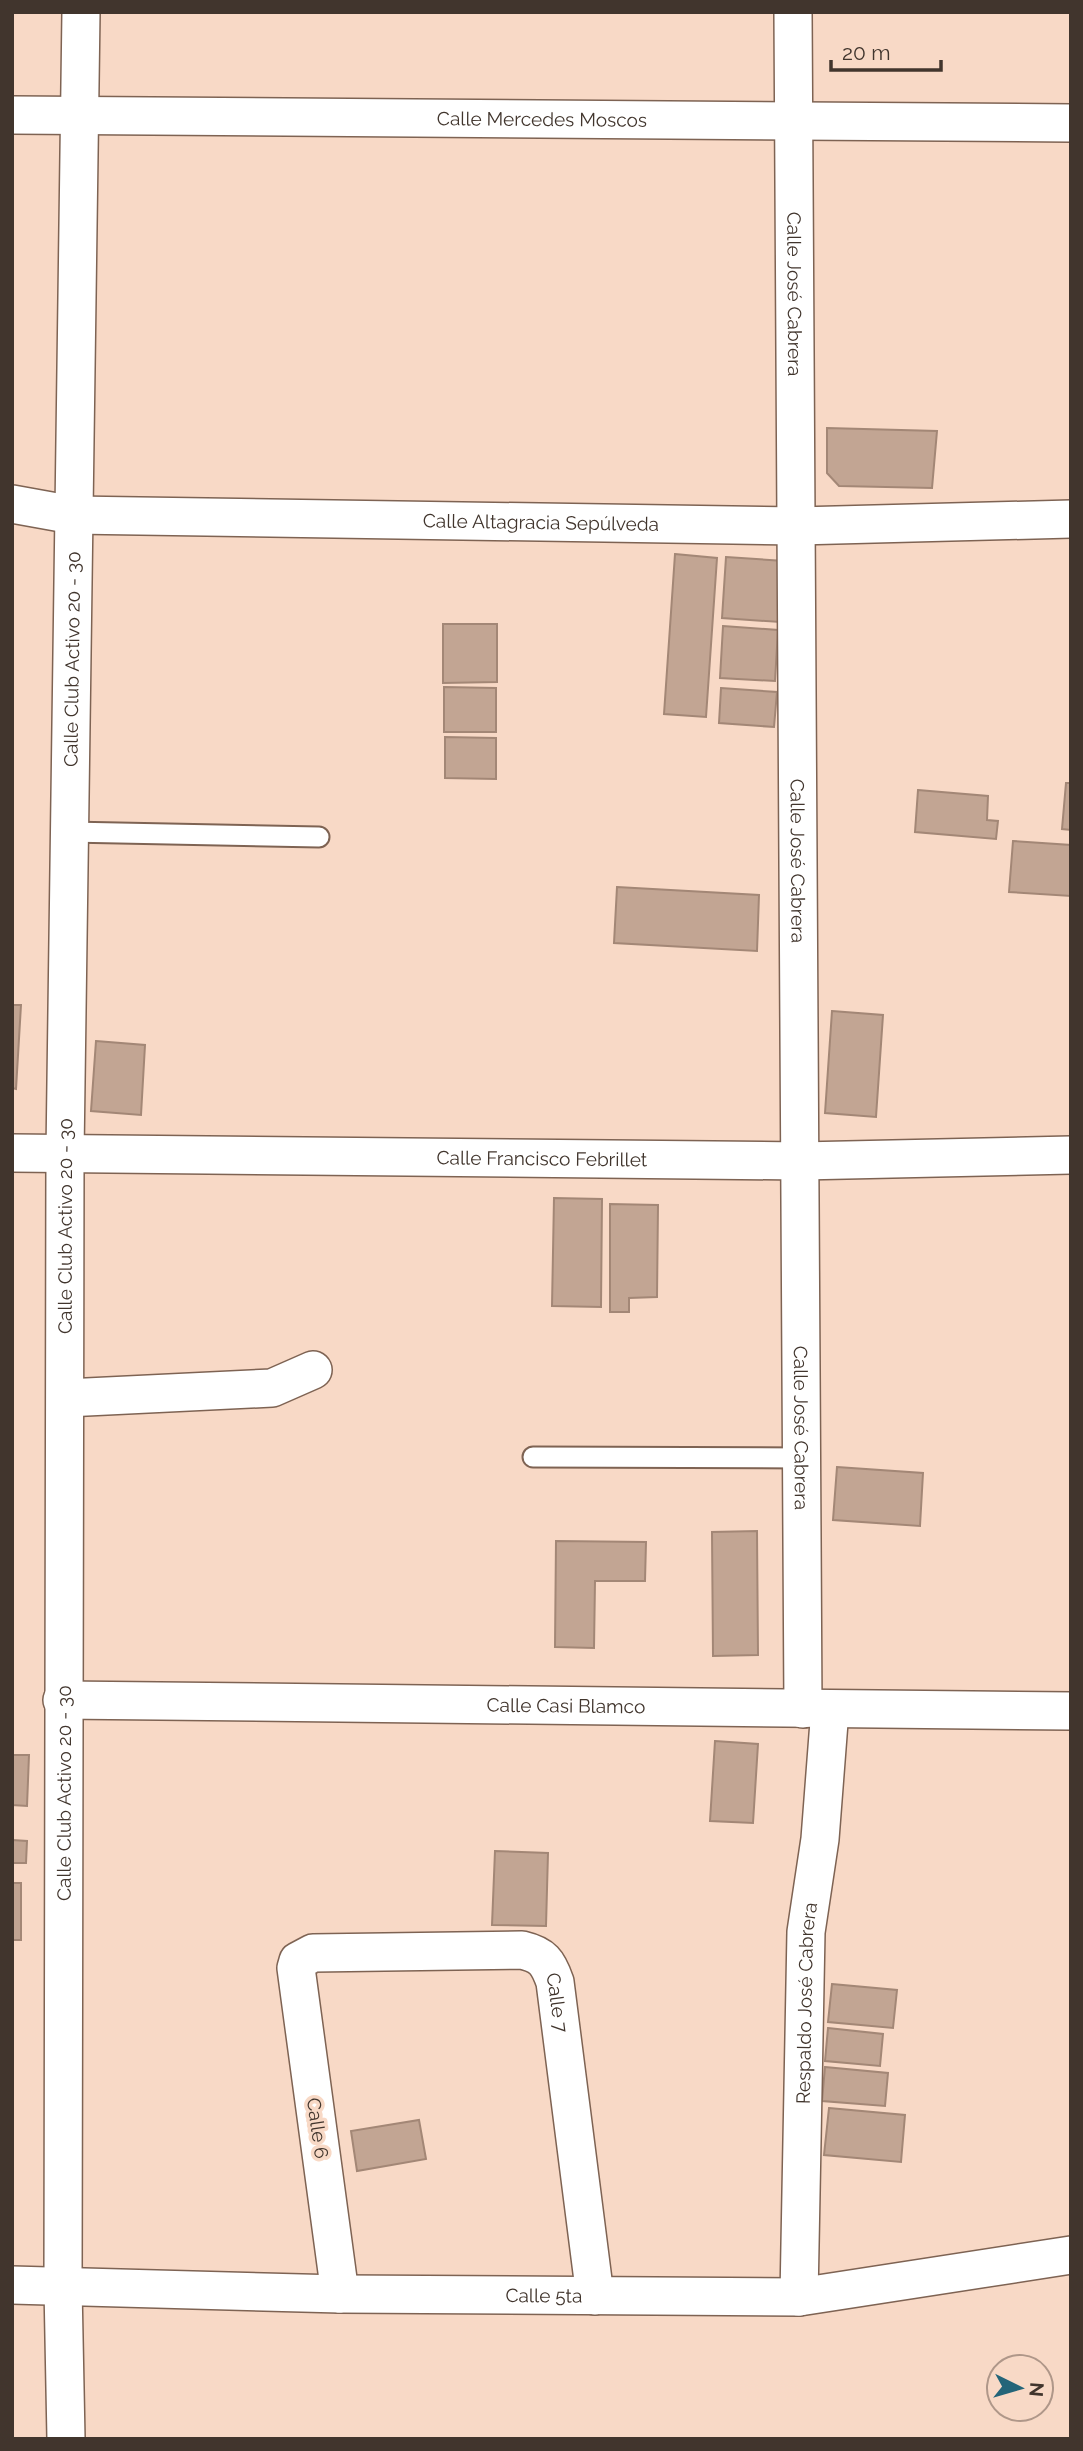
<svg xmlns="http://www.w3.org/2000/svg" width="1083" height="2451" font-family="Raleway,sans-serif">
<rect width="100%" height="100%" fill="#f8d9c6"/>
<path fill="#c2a593" stroke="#a38776" stroke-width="2" d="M827,428L937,431L932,488L839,486L827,473Z
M675,554L717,558L706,717L664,714Z
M726,557L784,561L780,622L722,618Z
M443,624H497V682L443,683Z
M723,626L778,630L775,681L720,678Z
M444,687L496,688V732H444Z
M721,688L777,692L774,727L719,723Z
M445,737L496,738V779L445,778Z
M1066,783H1071V830L1062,829Z
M918,790L988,796L987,820L998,821L996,839L915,832Z
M1013,841L1071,845V896L1009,892Z
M617,887L759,895L757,951L614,943Z
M12,1005H21L16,1089L12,1088Z
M832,1011L883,1015L876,1117L825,1113Z
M96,1041L145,1045L141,1115L91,1111Z
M554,1198L602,1199L601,1307L552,1306Z
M610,1204L658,1205L657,1297L629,1298V1312H610Z
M837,1467L923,1473L920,1526L833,1520Z
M757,1531L758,1655L713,1656L712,1532Z
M556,1541L646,1542L645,1581H595L594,1648L555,1647Z
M715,1741L758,1744L753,1823L710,1821Z
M12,1755H29L27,1806L12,1805Z
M12,1840L27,1841L26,1863H12Z
M495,1851L548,1853L546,1926L492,1925Z
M12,1883H21V1940H12Z
M832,1984L897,1990L893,2028L828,2022Z
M828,2028L883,2034L880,2066L825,2061Z
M825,2067L888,2073L885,2106L822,2101Z
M829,2108L905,2115L901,2162L824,2155Z
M419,2120L426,2159L357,2171L351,2131Z"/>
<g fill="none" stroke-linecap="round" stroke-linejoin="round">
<g stroke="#7e6353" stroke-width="23">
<path id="lane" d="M69,832L319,837
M533,1457L802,1458"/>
</g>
<g stroke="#7e6353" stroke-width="40">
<g id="street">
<path id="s1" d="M793,12L803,1709"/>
<path id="s2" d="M12,115L1071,123"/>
<path id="s3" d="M12,504L73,515L798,526L1071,519"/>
<path id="s4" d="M12,1153L801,1161L1071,1155"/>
<path d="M66,1398L272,1388L313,1370"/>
<path id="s5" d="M62,1700L1071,1711"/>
<path id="s6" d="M12,2285L340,2294L799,2297L1071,2255"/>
<path id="s7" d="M340,2294L296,1968L298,1961L313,1953L522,1950C543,1955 548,1962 555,1982L595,2296"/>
<path id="s8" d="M799,2297L806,1932L820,1839L830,1709"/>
<path id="s9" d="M66,2439L63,2287L65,1153L81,12"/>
</g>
</g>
<use href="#lane" stroke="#fff" stroke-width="19"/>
<use href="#street" stroke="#fff" stroke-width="37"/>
</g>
<g text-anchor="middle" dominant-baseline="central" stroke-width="7" stroke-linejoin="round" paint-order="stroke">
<g font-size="19" fill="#41352d" stroke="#f8d9c6">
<text stroke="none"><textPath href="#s2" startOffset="530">Calle Mercedes Moscos</textPath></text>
<text stroke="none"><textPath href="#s1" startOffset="282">Calle José Cabrera</textPath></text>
<text stroke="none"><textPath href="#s3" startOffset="530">Calle Altagracia Sepúlveda</textPath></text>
<text stroke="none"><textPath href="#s9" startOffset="1780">Calle Club Activo 20 - 30</textPath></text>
<text stroke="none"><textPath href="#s1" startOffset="849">Calle José Cabrera</textPath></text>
<text stroke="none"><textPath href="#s4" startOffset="530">Calle Francisco Febrillet</textPath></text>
<text stroke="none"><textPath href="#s9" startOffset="1213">Calle Club Activo 20 - 30</textPath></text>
<text stroke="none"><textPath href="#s1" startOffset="1416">Calle José Cabrera</textPath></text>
<text stroke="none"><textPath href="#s5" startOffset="504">Calle Casi Blamco</textPath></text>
<text stroke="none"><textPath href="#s9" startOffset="646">Calle Club Activo 20 - 30</textPath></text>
<text stroke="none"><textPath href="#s7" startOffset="632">Calle 7</textPath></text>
<text stroke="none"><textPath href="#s8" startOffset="294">Respaldo José Cabrera</textPath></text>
<text transform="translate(318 2128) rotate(82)">Calle 6</text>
<text stroke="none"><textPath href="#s6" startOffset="532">Calle 5ta</textPath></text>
</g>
</g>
<rect width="1083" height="2451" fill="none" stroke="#41352d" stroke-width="28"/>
<g transform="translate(1020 2388) rotate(95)"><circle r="33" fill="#f8d9c6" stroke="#af9789" stroke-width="2"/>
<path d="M0-5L12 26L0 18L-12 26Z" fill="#246579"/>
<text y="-10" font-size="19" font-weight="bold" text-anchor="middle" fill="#41352d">N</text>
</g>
<path d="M831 60v10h110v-10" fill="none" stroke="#41352d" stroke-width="3.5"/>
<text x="842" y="60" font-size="21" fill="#41352d" stroke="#f8d9c6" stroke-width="5" paint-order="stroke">20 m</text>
</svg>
